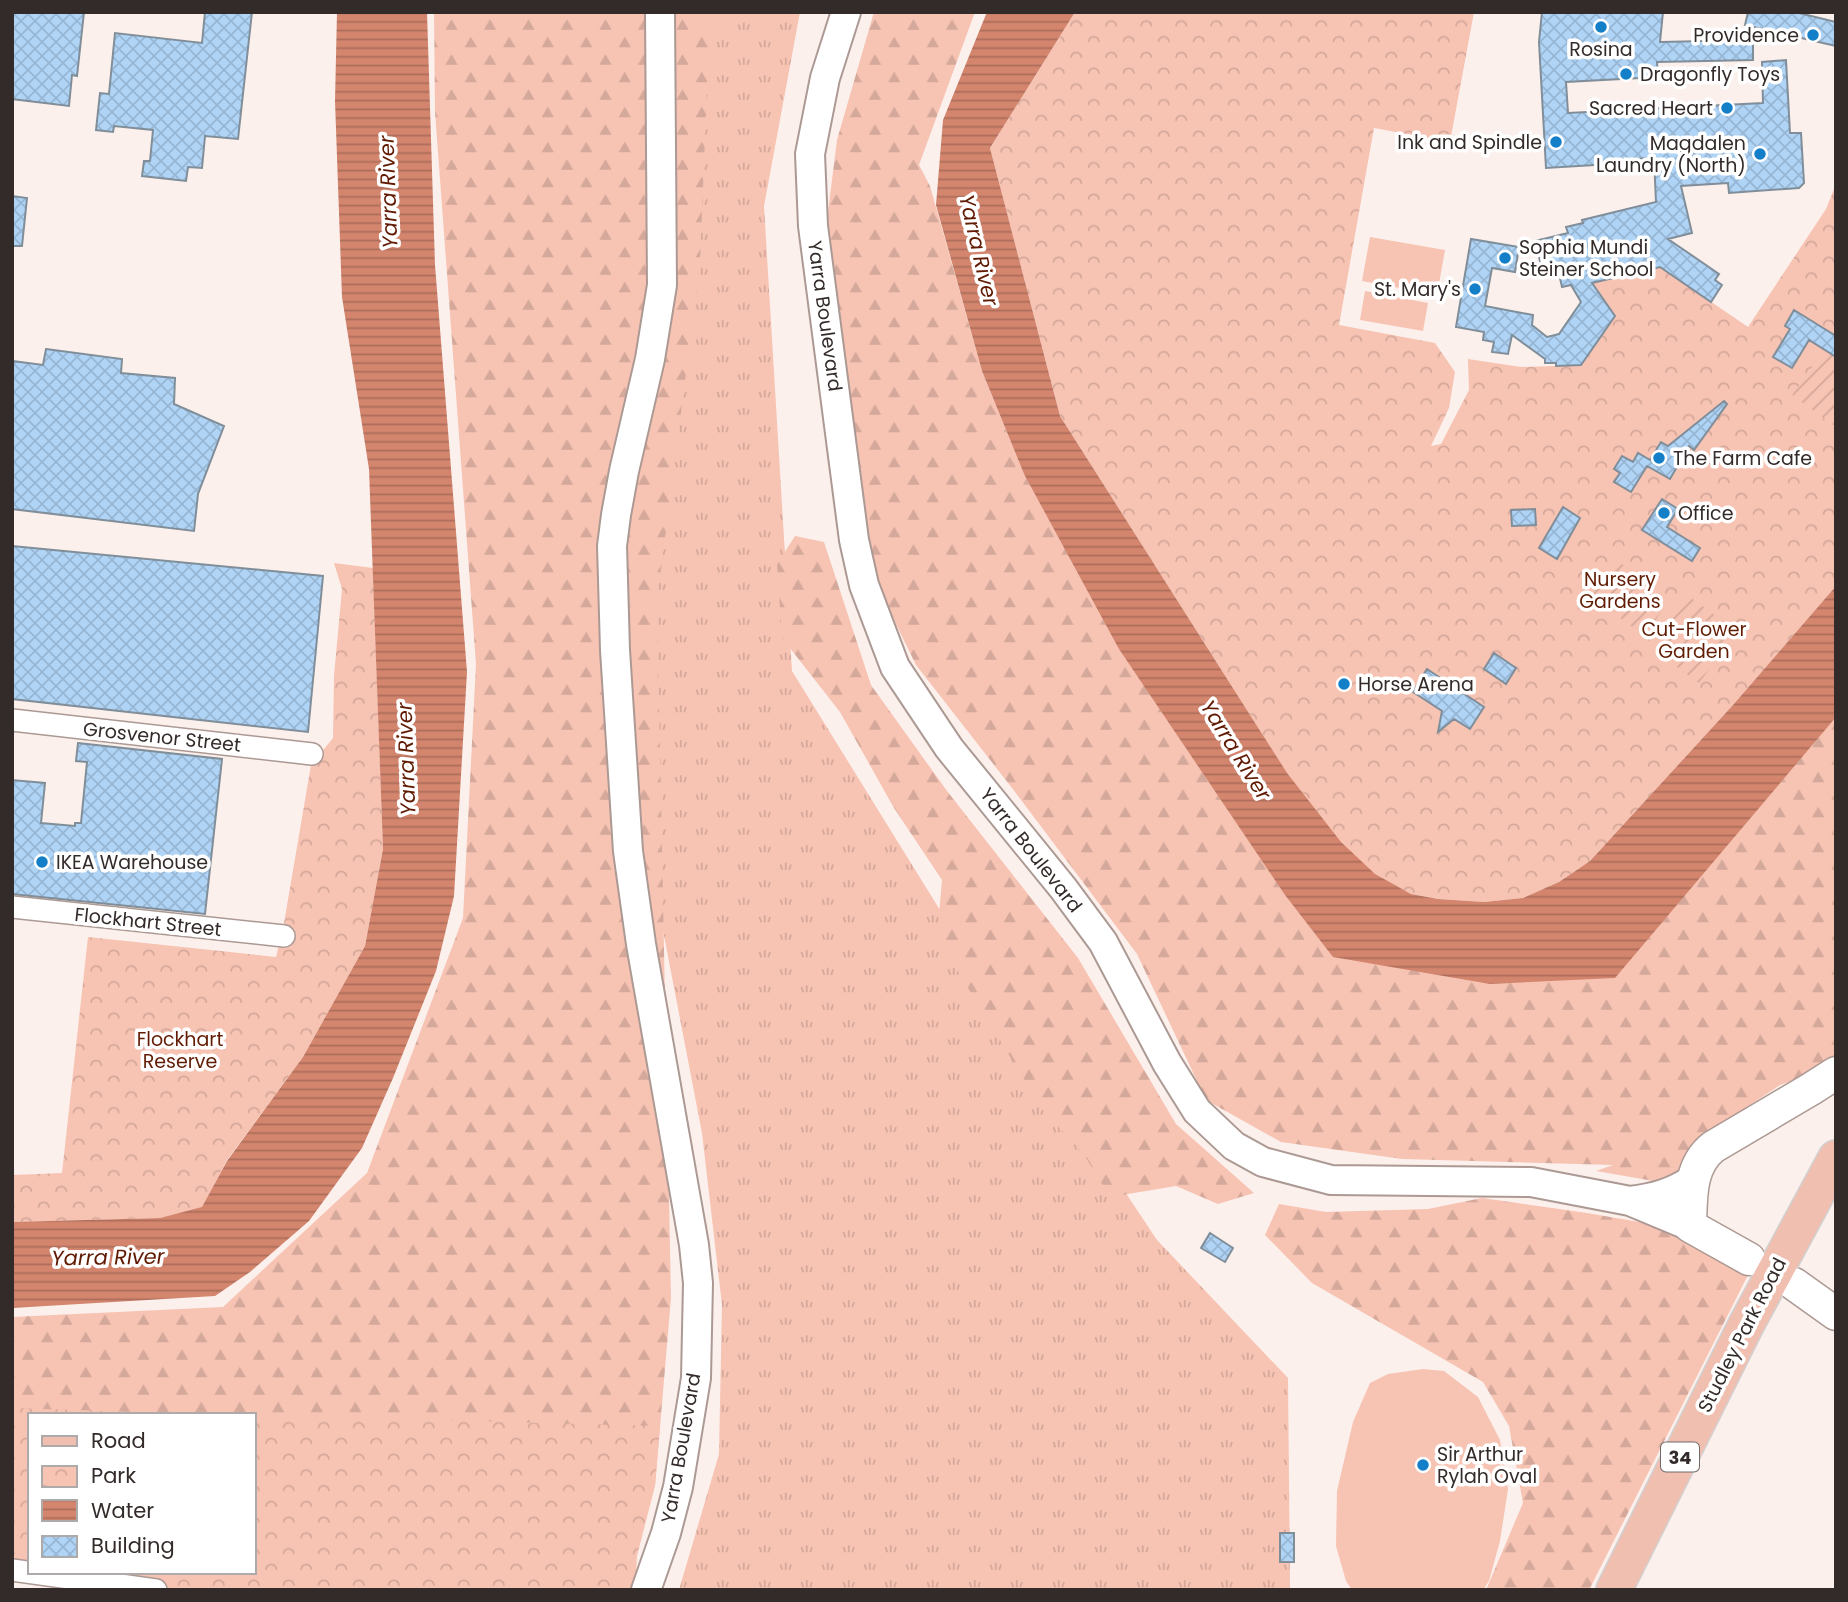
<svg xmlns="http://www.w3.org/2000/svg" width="1848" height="1602" font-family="Poppins,sans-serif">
<defs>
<pattern id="grass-tufts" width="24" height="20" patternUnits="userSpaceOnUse" patternTransform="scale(1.75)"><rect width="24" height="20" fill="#f7c3b3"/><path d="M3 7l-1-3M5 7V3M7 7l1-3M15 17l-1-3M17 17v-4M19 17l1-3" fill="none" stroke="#d4a89a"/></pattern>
<pattern id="forest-firs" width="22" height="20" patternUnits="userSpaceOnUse" patternTransform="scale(1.75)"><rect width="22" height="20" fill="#f7c3b3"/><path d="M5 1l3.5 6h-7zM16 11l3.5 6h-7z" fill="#d4a89a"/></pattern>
<pattern id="park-crowns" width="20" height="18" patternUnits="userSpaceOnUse" patternTransform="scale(1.75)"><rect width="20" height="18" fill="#f7c3b3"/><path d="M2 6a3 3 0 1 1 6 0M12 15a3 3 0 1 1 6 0" fill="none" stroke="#d4a89a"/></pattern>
<pattern id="garden-furrows" width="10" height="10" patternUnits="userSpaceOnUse" patternTransform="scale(1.75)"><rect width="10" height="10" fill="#f7c3b3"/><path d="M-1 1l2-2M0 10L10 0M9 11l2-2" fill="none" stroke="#d4a89a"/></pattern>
<pattern id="water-rules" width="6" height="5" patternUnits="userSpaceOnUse" patternTransform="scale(1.75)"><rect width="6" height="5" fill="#d3856d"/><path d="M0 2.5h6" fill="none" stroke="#ac6d5a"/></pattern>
<pattern id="building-cross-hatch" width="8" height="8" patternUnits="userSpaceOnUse" patternTransform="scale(1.75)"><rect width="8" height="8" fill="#afd4f6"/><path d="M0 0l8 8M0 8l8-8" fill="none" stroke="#97b6d3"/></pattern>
</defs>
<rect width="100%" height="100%" fill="#fcf0ec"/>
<path fill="url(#grass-tufts)" d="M692,12H800L764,206L792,671L974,965L1157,1240L1288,1378L1290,1590H679L719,1454L722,1305L702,1133L661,920L634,525Z"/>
<path fill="url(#forest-firs)" d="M434,12H710L700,263L657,601L671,1298L655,1486L348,1590L254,1572V1415H30L12,1535V1317L223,1307L367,1173L463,918L476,664L435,112Z
M874,12H975L919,165L930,186L982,371L1024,474L1490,984L1836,717V1060L1800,1078L1780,1085L1747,1107L1717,1131L1683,1172L1665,1183L1596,1171L1613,1165L1402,1159L1281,1142L1206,1100L1137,954L1012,788L916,665L871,573L827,220L837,140Z
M795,536L824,542L871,685L947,791L1078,958L1176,1124L1254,1193L1218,1204L1176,1186L1110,1197L1083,1153L1042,1109L937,937L942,880L894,808L840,712L782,638L777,564Z
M1482,1198L1587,1213L1645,1223L1676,1237L1748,1275L1589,1590H1486L1523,1503L1509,1426L1483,1382L1312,1283L1265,1235L1279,1204L1326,1212L1428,1209Z"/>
<path fill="url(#park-crowns)" d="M1075,12H1474L1450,142L1374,128L1339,325L1435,343L1455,372L1449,408L1431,446L1441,444L1469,390L1468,359L1521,367L1581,365L1615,316L1592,283L1660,267L1748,327L1826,209L1836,184V586L1733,705L1590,861L1559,882L1523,898L1484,902L1438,899L1411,894L1375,874L1341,842L1287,773L1060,416L990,148Z
M334,563L373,568L383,849L365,946L303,1057L227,1160L202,1208L160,1218L12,1222V1175L62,1173L88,937L276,957L283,929L311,765L333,738L334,676L342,589Z
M12,1408L228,1415H30V1572H254V1415L660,1426L655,1486L637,1556L635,1590H156L12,1570Z"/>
<path fill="url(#garden-furrows)" d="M1836,334V427L1792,395Z
M1615,559L1657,590L1652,597L1665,607L1644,636L1589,594Z
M1689,596L1737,632L1699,683L1651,648Z"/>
<path fill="#f7c3b3" d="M1370,237L1445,250L1437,295L1362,281Z
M1365,291L1428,303L1423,331L1360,320Z
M1423,1369L1444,1371L1478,1397L1500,1440L1508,1489L1500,1541L1489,1581L1483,1590H1352L1346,1581L1336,1546L1337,1491L1353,1422L1370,1383L1388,1374Z"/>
<path fill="url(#water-rules)" d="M337,12H427L435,265L467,672L454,896L436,971L393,1078L362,1148L309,1221L250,1272L215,1296L12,1308V1222L160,1218L202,1207L227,1161L303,1057L365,946L383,849L369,469L342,297L335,101Z
M987,12H1075L990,148L1060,416L1287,773L1341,842L1375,874L1411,894L1438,899L1484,902L1523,898L1559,882L1590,861L1733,705L1836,586V717L1615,978L1490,984L1333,957L1285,895L1119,649L1024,474L982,371L936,205L943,120Z"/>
<path fill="url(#building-cross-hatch)" stroke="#808e9a" stroke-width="2" d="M12,12H84L77,76L72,75L69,106L12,99Z
M205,12H252L238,139L205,136L202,168L188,167L186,181L142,176L144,161H150L153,130L114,126L113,132L96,130L100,93L109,94L115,33L202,43Z
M1542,12H1663L1660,42L1753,40V60L1657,62L1658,77L1566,82L1568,113L1763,103L1762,62L1786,60L1790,133H1801L1804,183L1799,188L1729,193L1728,183L1681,186L1692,233L1668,239L1719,274L1715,280L1722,285L1711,302L1660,267L1592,283L1615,316L1581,365L1556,366V363H1545V359L1512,335L1508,354L1492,352L1494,342L1483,340L1484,332L1456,327L1471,239L1519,247L1515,272L1492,268L1485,306L1533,315L1532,325L1547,337L1559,334L1581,302L1571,285L1562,287L1557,265L1542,269L1535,241L1568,233L1566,227L1583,223L1582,220L1656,202L1654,158L1611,160V164L1546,168L1539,42Z
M1748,12H1795L1836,22V46L1745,25Z
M12,196L27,198L22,246H12Z
M1794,310L1836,336V357L1809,340L1792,368L1773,357L1790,329L1785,326Z
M46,349L122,359L121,373L175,378L174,404L224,426L198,494L194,531L12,509V361L43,365Z
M1724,401L1727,404L1694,450L1689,446L1670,479L1647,466L1631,492L1614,482L1620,473L1614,469L1622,456L1633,462L1638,453L1650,460L1661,442L1668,446Z
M1662,499L1678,509L1667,527L1700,548L1692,561L1642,530Z
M1563,507L1580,518L1557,559L1539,548Z
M1535,509L1536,525L1512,526L1511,510Z
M12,546L323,576L308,732L12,699Z
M1494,653L1516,668L1506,684L1484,669Z
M1427,669L1484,707L1470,729L1454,719L1438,732L1442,711L1413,692Z
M78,743L222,759L205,914L12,894V780L45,783L41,823L75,826V823H81L87,762L76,761Z
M1210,1233L1233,1248L1225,1262L1201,1248Z
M1280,1533H1294V1562H1280Z"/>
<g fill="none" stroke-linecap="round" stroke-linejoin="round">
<g stroke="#ac9993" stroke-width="24">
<path id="minor" d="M12,720L312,754
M12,907L284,936
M12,1570L156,1590"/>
</g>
<g stroke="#ac9993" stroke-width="32">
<path id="tertiary" d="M846,12L825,78L810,154L813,226L854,540L864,585L895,667L949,748L1063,888L1103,942L1167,1063L1197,1111L1234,1146L1263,1162L1331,1180L1531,1182L1630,1201L1690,1226
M1630,1201C1654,1198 1673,1193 1693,1179
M646,1590L666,1533L678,1487L696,1378L698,1283L694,1245L641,944L628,851L615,650L613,580L612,546L616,515L624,471L650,359L662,285L660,12"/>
</g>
<g stroke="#ac9993" stroke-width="35">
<path id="secondary" d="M1749,1259L1690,1226C1691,1198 1689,1166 1713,1147L1811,1089L1836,1073
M1794,1284L1836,1314"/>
</g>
<g stroke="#d2d0d0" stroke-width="38">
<path id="primary" d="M1614,1590L1746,1325L1836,1158"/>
</g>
<use href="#minor" stroke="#fff" stroke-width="21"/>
<use href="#tertiary" stroke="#fff" stroke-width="28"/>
<use href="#secondary" stroke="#fff" stroke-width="32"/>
<use href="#primary" stroke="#f0bfb0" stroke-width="35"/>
</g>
<g fill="#147fc9" stroke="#fff" stroke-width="2.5">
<circle cx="1601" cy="27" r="7"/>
<circle cx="1813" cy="35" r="7"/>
<circle cx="1626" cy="74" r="7"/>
<circle cx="1727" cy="108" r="7"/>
<circle cx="1556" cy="142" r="7"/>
<circle cx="1760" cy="154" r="7"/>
<circle cx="1505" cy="258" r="7"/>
<circle cx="1475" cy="289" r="7"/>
<circle cx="1659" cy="458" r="7"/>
<circle cx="1664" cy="513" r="7"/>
<circle cx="1344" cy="684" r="7"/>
<circle cx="42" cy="862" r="7"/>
<circle cx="1423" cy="1465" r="7"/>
</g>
<g text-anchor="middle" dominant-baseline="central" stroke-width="7" stroke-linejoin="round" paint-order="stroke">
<rect fill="#fff" stroke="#706b69" stroke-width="2" x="1661" y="1442.5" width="38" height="29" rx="5"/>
<g font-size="18" font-weight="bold" fill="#332b29">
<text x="1680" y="1457">34</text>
</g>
<g font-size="19" fill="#332b29" stroke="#fff" text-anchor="start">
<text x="1799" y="35" text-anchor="end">Providence</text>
<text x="1601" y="49" text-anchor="middle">Rosina</text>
<text x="1640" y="74">Dragonfly Toys</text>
<text x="1713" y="108" text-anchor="end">Sacred Heart</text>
<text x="1542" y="142" text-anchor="end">Ink and Spindle</text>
<text x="1746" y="143" text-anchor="end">Magdalen<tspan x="1746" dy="22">Laundry (North)</tspan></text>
<text x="1519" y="247">Sophia Mundi<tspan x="1519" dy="22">Steiner School</tspan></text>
<text x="1461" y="289" text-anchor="end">St. Mary's</text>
<text x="1673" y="458">The Farm Cafe</text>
<text x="1678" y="513">Office</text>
<text x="1358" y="684">Horse Arena</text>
<text x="56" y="862">IKEA Warehouse</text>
<text x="1437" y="1454">Sir Arthur<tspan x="1437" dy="22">Rylah Oval</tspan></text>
</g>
<g font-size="19" fill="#332b29" stroke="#fff">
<text transform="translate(825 316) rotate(82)">Yarra Boulevard</text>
<text transform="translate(162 737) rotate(6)">Grosvenor Street</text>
<text transform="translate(1031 850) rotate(52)">Yarra Boulevard</text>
<text transform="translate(148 922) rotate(6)">Flockhart Street</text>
<text transform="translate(1742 1335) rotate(-63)">Studley Park Road</text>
<text transform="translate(681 1448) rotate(-80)">Yarra Boulevard</text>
</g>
<g font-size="19" fill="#611c03" stroke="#fff">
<text x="1620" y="579">Nursery<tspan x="1620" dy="22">Gardens</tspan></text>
<text x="1694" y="629">Cut-Flower<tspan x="1694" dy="22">Garden</tspan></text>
<text x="180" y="1039">Flockhart<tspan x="180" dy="22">Reserve</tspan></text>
</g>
<g font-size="21" font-style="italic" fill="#601a02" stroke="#fff">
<text transform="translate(388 192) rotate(-92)">Yarra River</text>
<text transform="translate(979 250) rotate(77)">Yarra River</text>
<text transform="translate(1236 750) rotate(58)">Yarra River</text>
<text transform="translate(406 759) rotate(-92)">Yarra River</text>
<text transform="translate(108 1257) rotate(-1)">Yarra River</text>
</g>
</g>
<rect width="1848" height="1602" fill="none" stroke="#332b29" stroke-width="28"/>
<rect x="28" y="1413" width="228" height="161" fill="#ffffff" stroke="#adaaa9" stroke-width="2"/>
<rect x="42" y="1436" width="35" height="10" fill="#f0bfb0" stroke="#adaaa9" stroke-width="2"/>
<text x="91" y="1448" font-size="21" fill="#332b29">Road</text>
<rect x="42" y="1466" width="35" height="21" fill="url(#park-crowns)" stroke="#adaaa9" stroke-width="2"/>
<text x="91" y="1483" font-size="21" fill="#332b29">Park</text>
<rect x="42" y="1500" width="35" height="21" fill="url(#water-rules)" stroke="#adaaa9" stroke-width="2"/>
<text x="91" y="1518" font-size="21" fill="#332b29">Water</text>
<rect x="42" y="1536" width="35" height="21" fill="url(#building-cross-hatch)" stroke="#adaaa9" stroke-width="2"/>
<text x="91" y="1553" font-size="21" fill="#332b29">Building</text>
</svg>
